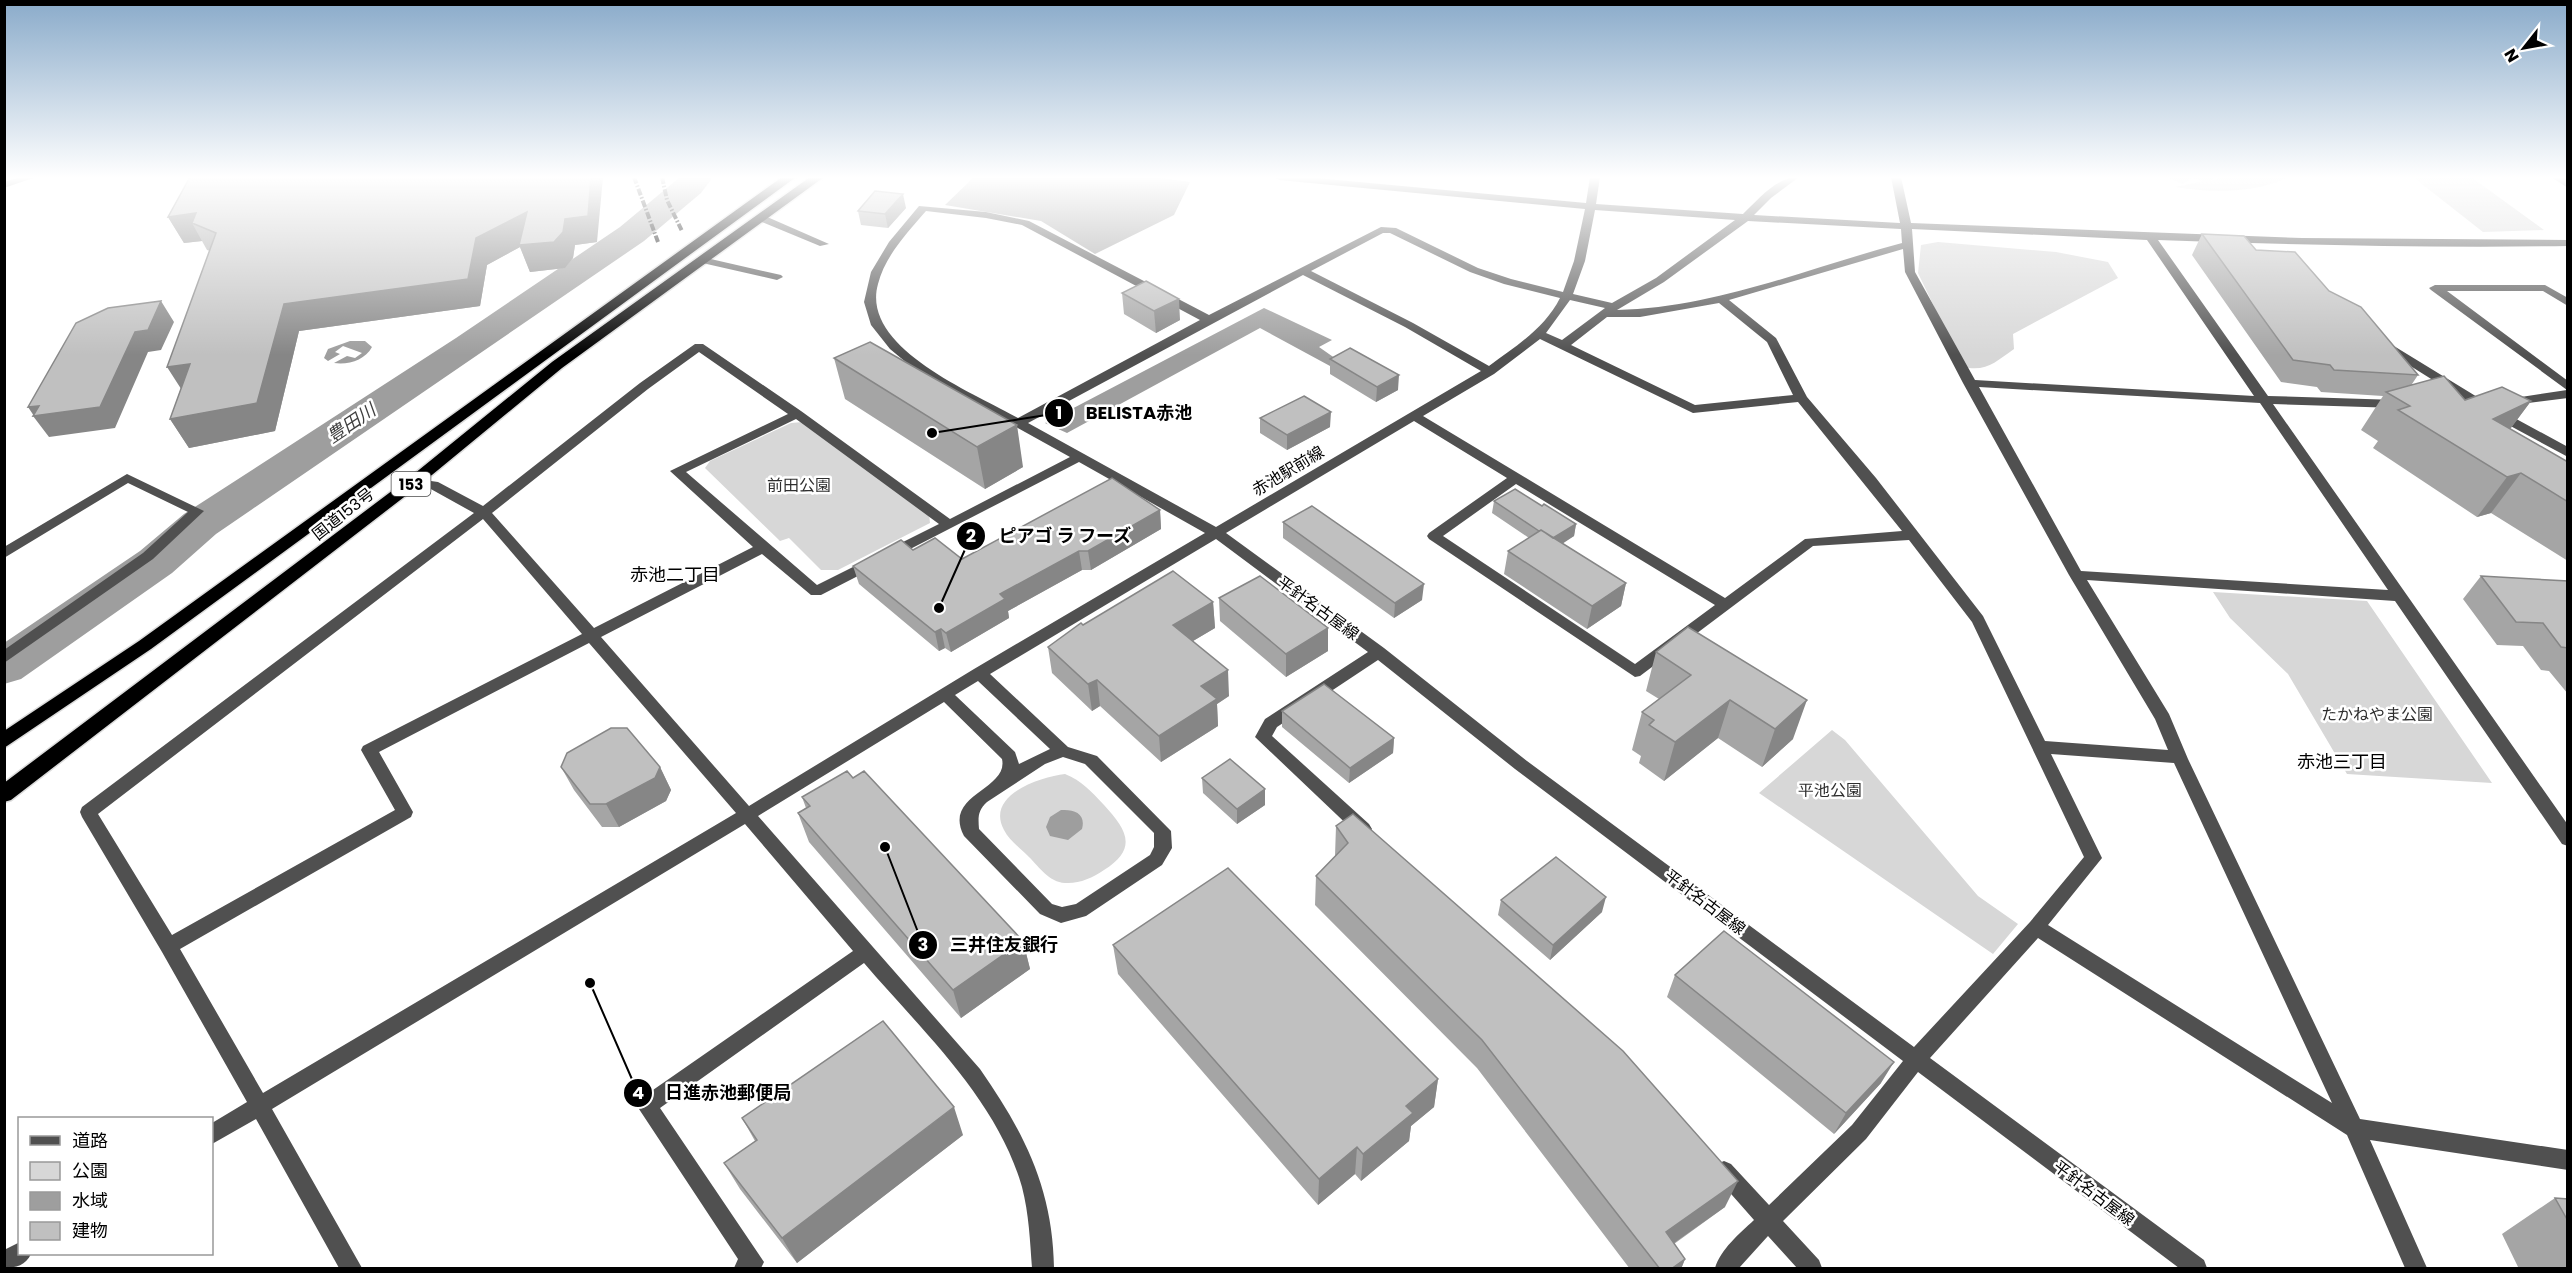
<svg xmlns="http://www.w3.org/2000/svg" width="2572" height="1273" font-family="Poppins,'Noto Sans JP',sans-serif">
<rect width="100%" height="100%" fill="#fff"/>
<path fill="#d7d7d7" d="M2166,177H2217L2210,181L2223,177H2289C2258,193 2211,193 2176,187L2204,181L2192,178L2183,184Z
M2413,177H2471L2544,230L2483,232Z
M1938,242L2056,252L2108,262L2118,278L2013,334L2014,349C1995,362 1987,372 1963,367L1918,273L1921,245Z
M803,422L929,514L930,523L838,570H821L789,538L780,541L705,468L710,461L791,423Z
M2213,592L2367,601L2492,783L2347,774L2288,674L2230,618Z
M1832,730L1845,740L1978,896L2018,924L1993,954L1759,793Z
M1065,774C1082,781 1091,791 1104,805C1126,829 1139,848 1104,870C1092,878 1079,884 1065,883C1049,882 1040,868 1029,857C1021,849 1009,840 1004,830C985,795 1040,777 1065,774Z"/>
<path fill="#9e9e9e" d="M974,177H1153L1190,182L1174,215L1095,254L1041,221L945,205Z
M1264,308L1332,340L1319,347L1339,361L1330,366L1260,328L1067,433L1045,423Z
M350,341H365L372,347C365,360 349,365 334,363L347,356L355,358L362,353L343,346L335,352L340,354L328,361L324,358L328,349Z
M1061,810C1075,809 1086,814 1082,829L1068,840L1050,836L1046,827L1050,817Z"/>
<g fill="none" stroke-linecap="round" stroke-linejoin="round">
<path fill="#9e9e9e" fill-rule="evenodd" d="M680,177H713L701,193L644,241L216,534L172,573L21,679L4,684V643L140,551L184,514L456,338L620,227Z"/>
<g stroke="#dbdbdb" stroke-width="3">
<path id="highway" d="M782,177H796L151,649L4,748V731L139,641Z
M810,177H824L562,368L421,484L11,800L4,802V783L409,478L552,362Z"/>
</g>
<path fill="#505050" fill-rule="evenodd" d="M21,177H36L4,188V182Z
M1274,177H1305L1586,203L1590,177H1600L1596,204L1743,214C1759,199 1776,177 1799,177L1771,198L1754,215L1900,223L1891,177H1901L1911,223L2302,238L2568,240V246C2431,248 2295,245 2158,240L2268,396L2397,400L2403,404L2397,408L2273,404L2568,825V846L2562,844L2395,601L2087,580L2169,714L2188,759L2360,1119L2568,1150V1170L2370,1140L2427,1268H2405L2347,1135L2038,938L1930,1058L2204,1260L2207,1268H2179L1918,1072L1866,1139L1783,1221L1819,1260L1822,1268H1797L1768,1236L1739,1268H1715C1721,1249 1739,1234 1754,1220L1717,1178L1714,1171L1717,1164L1724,1161L1731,1164L1769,1205L1852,1125L1903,1061L1515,769L1378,660L1277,727L1272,736L1369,824L1372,829L1369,834L1363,836L1357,834L1255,737L1265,719L1368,652L1216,539L990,674L1068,747L1097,756L1171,831L1172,848L1162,865L1086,916L1061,923L1040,914L964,836C942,794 1009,790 1002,759L944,702L758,816L980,1069C1024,1132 1053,1189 1054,1268H1032C1030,1241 1029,1214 1022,1187C997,1099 922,1031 864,963L660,1108L764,1262L761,1268H734L738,1259L637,1106L640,1099L853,951L745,824L272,1109L362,1268H339L256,1119L212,1144V1123L247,1102L162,952L82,817L80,812L82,807L474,513L429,488L410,484L408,481L410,478L438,482L483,506L640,383L695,344H703L801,411L950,519L1070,457L919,373L890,349L871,325L864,302L871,272L889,242L919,206L986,212L1029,221L1209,315L1381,227L1396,228L1478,268L1511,279L1563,292L1574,261L1585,209L1279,180ZM1595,210L1735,220L1656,278L1612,303L1573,294L1585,261ZM926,211L986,218L1022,225L1200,320L1018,418C974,393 860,348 878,284C885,256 907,233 926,211ZM1748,221L1901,229L1902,243C1808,268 1715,308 1617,310L1664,282ZM1912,229L2147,240L2254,396L1975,380L1915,272ZM1383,233H1390L1470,272L1504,284L1560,298C1545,328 1516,346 1489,366L1413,323L1311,271ZM1903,249L1905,272L1963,383L2069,575L2155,719L2168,750L2045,741L1983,616L1876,478L1807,397L1776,338L1729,300ZM1303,275L1405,327L1481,371L1216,527L1028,423ZM1570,300L1605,308L1562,340L1546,333ZM1719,303L1767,342L1793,395L1695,405L1571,345L1607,317H1640ZM1540,339L1693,413L1798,402L1902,531L1805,539L1725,598L1423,416L1494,374ZM699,352L788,414L670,471L753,547L594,628L492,513L648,389ZM1979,387L2260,403L2388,590L2081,571ZM796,419L939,524L817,585L686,472ZM1414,421L1507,478L1429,533L1427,536L1429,539L1635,677L1640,676L1813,546L1909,540L1972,622L2084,857L2030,922L1914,1047L1527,761L1384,648L1226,533ZM1079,462L1205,533L974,669L749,806L601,637L762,554L811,595H821ZM1516,484L1715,605L1635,664L1443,536ZM483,519L582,634L363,746L361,750L395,810L172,935L98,814ZM589,643L736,813L263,1093L180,949L411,817L413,812L379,752ZM978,681L1050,749L1019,764L1015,752L955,695ZM2051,754L2174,763L2332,1103L2048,925L2102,858ZM1063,757L1085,764L1154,833V847L1150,855L1076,904L1062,907L1052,904L979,829C978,817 978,810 987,802L1045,764Z
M2551,177H2563L2568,180V188Z
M757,216H765L829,244L820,246L757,220Z
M702,257L781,275L783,277L777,280L698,262L697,260Z
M2435,285H2545L2568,298V306L2543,291H2447L2568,381V398L2504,406L2502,403L2508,399L2567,390L2431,290L2429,288Z
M2389,343L2487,403L2568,447V457L2479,409L2385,350L2383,347Z
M127,474L204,511L153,559L4,663V650L143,553L188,512L128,483L4,558V547Z
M20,1242V1254H31C26,1265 16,1268 4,1268V1250Z"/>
<use href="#highway" fill="#000" fill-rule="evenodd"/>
<path stroke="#000" stroke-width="4" stroke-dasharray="7 2 1.5 2" stroke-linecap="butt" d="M634,177L658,242
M662,177L667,200L682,231"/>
</g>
<path fill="#a5a5a5" d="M906,208L888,228L861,225L858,211Z
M168,217L597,242L575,245L573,258L565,268L530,272L520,247L487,265L480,306L299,331L275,431L189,448L170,419L181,388L210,251L207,250L202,241L184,243Z
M2202,234L2256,250L2329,291L2418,375L2412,384L2465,400L2531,401L2510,429L2568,462V561L2491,513L2477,517L2373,448L2378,441L2361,430L2383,396L2321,392L2317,387L2281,382L2192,255Z
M1122,293L1180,320L1156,333L1124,314Z
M834,358L1023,467L985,489L845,399Z
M1330,359L1398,390L1376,402L1330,374Z
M1260,418L1330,427L1287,450L1260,433Z
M1494,501L1542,506L1576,524L1574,536L1562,543L1626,583L1621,606L1587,629L1504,574L1508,551L1529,538L1492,513Z
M1160,510L1161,529L1091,570H1082L1008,611L1009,618L951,652L945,648L939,651L859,584L853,566L913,550L962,559Z
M1283,522L1422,600L1394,618L1283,538Z
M2481,576L2568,581V694L2549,671L2541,670L2523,646L2497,645L2463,599Z
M1219,598L1328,651L1286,677L1220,621Z
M1213,602L1215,628L1193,641L1229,696L1217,704L1218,726L1161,762L1100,706L1092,711L1052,673L1048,647L1083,625Z
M1656,652L1793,739L1762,767L1718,738L1664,781L1639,763L1641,756L1632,750L1642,712L1659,699L1646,691Z
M1282,711L1394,738L1393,753L1349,783L1282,727Z
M561,767H660L671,790L666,801L619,827H602L574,790Z
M1202,778L1265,789V805L1237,824L1203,793Z
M802,797L1023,941L1030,969L961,1018L809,842L798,813L806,808Z
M1336,826L1725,1207L1674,1244L1685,1259L1681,1269H1630L1477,1068L1315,905L1316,876L1335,856Z
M1501,900L1602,912L1550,960L1498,915Z
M1113,945L1438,1079L1434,1107L1411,1126L1409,1141L1361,1181L1355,1174L1318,1205L1118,974Z
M1675,975L1881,1083L1834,1134L1667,997Z
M742,1118L963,1135L797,1263L740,1189L724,1163L755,1141Z
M2555,1198L2568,1199V1269H2519L2502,1234Z"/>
<path fill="#868686" d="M591,177H603L597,242L575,245L573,258L565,268L530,272L520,247L487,265L480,306L299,331L275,431L189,448L170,419L284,304L476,238Z
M903,194L906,208L888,228L885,214Z
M196,213L192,223L202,241L184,243L168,217Z
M1179,299L1180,320L1156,333L1154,311Z
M161,301L174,322L161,350L148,352L115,428L49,437L33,416H34L28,407Z
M190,364L185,395L167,367Z
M1399,375L1398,390L1376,402L1377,387Z
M2531,401L2502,440L2493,419Z
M1331,412L1330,427L1287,450V435Z
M1017,425L1023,467L985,489L977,447Z
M2521,473L2491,513L2477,517L2507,477Z
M1160,510L1161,529L1091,570L1088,551Z
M1576,524L1574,536L1550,552L1552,539Z
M1079,551L1082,570L1008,611L1009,618L951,652L946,633L1000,594Z
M1626,583L1621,606L1587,629L1592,606Z
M1424,584L1422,600L1394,618L1395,603Z
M1213,602L1215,628L1176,651L1173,625Z
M1328,628V651L1286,677V654Z
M941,629L945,648L939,651L935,632Z
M1228,670L1229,696L1217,704L1218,726L1161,762L1159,736L1201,686Z
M1097,680L1100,706L1092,711L1088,684Z
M1730,700L1718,738L1664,781L1675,742Z
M1807,700L1793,739L1762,767L1775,729Z
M1394,738L1393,753L1349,783L1350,768Z
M660,767L671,790L666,801L619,827L606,804Z
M1265,789V805L1237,824V809Z
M1606,897L1602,912L1550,960L1553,945Z
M1023,941L1030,969L961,1018L953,990Z
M1894,1062L1881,1083L1834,1134L1846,1113Z
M1438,1079L1434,1107L1411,1126L1409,1141L1361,1181L1363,1154L1406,1106Z
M954,1107L963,1135L797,1263L782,1238Z
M1357,1147L1355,1174L1318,1205L1319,1179Z
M1738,1181L1725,1207L1654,1257L1666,1232Z
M1685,1259L1681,1269H1671Z"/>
<path fill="#c0c0c0" stroke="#868686" stroke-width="1.5" d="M190,177H591L588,216L565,219L563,232L554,242L519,245L527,212L476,238L468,279L284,304L257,403L170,419L190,364L167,367L216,233L192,223L196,213L168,217Z
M875,191L903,194L885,214L858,211Z
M2202,234L2244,236L2256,250L2295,252L2329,291L2361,307L2418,375L2334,370L2330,365L2293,360Z
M1146,281L1179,299L1154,311L1122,293Z
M161,301L148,330L135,332L100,407L33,416L39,406L28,407L76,323L108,308Z
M870,342L1017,425L977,447L834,358Z
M1350,348L1399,375L1377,387L1330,359Z
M2444,376L2465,400L2502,387L2531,401L2493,419L2568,462V502L2521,473L2507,477L2398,410L2410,406L2386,392Z
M1304,396L1331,412L1287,435L1260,418Z
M1112,478L1160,510L1088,551H1079L1000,594L1005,599L946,633L941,629L935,632L853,566L901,540L913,550L935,538L962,559Z
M1515,489L1542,506L1544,504L1576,524L1553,538L1541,530L1539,531L1494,501Z
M1312,506L1424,584L1395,603L1283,522Z
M1541,530L1626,583L1592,606L1508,551Z
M1173,571L1213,602L1173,625L1228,670L1201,686L1217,699L1159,736L1097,680L1088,684L1048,647L1081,623L1083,625Z
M1260,576L1328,628L1286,654L1219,598Z
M2481,576L2568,581V648L2561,647L2543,623L2516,622Z
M1688,627L1807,700L1775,729L1730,700L1675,742L1649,725L1654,720L1642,712L1691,675L1656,652Z
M1324,684L1394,738L1350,768L1282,711Z
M611,728H627L660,767L655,778L606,804H590L561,767L567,753Z
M1230,759L1265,789L1237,809L1202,778Z
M847,771L853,778L864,771L1023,941L953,990L798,813L810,806L802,797Z
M1353,814L1623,1051L1738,1181L1666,1232L1685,1259L1671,1269H1660L1482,1040L1316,876L1348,843L1336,826Z
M1556,857L1606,897L1553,945L1501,900Z
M1228,868L1438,1079L1406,1106L1413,1113L1363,1154L1357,1147L1319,1179L1113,945Z
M1724,931L1894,1062L1846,1113L1675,975Z
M883,1021L954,1107L782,1238L724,1163L757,1140L742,1118Z
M2555,1198L2568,1199V1221Z"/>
<linearGradient id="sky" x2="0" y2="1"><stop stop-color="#8aabca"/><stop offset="0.5" stop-color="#fff"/><stop offset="1" stop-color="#fff" stop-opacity="0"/></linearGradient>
<rect width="2572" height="355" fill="url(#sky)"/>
<g text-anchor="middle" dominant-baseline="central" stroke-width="5" stroke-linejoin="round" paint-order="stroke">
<rect fill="#fff" stroke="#4c4c4c" stroke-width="1.5" x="391.5" y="472" width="39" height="24" rx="4.5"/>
<g font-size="15" font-weight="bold" fill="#000">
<text x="411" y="484">153</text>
</g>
<g font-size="16" fill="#000" stroke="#fff">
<text transform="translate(1288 471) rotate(-31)">赤池駅前線</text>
<text transform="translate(343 514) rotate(-38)">国道153号</text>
<text transform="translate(1318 608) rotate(36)">平針名古屋線</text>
<text transform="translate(1705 902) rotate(37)">平針名古屋線</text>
<text transform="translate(2094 1193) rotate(37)">平針名古屋線</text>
</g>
<g font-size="16" fill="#2e2e2e" stroke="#fff">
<text x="799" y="485">前田公園</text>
<text x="2377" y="714">たかねやま公園</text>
<text x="1830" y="790">平池公園</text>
</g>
<g font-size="18" font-style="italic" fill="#3f3f3f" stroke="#fff">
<text transform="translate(351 423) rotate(-34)">豊田川</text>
</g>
<g font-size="18" fill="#000" stroke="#fff">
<text x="675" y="574">赤池二丁目</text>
<text x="2342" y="761">赤池三丁目</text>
</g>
</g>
<path fill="none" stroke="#000" stroke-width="2" d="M932 433L1059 413M939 608L971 536M885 847L923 945M590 983L638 1093"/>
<g fill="#000" stroke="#fff" stroke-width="2">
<circle cx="932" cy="433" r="6"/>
<circle cx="939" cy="608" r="6"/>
<circle cx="885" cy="847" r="6"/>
<circle cx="590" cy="983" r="6"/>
<circle cx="1059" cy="413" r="15"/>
<circle cx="971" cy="536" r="15"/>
<circle cx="923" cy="945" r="15"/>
<circle cx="638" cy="1093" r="15"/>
</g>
<g font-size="18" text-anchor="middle" font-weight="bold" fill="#fff">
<text x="1059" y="419">1</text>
<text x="971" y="542">2</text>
<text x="923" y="951">3</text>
<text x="638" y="1099">4</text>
</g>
<g font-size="18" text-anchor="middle" font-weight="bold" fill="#000" stroke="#fff" stroke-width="5" stroke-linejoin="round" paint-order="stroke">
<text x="1139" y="419">BELISTA赤池</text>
<text x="1065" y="542">ピアゴ ラ フーズ</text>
<text x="1004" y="951">三井住友銀行</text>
<text x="728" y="1099">日進赤池郵便局</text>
</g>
<rect width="2572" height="1273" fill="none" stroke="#000000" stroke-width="12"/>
<rect x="18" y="1117" width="195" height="138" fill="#ffffff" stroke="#999999" stroke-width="1.5"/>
<rect x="30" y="1136" width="30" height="9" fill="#505050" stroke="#999999" stroke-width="1.5"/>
<text x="72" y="1147" font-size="18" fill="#000000">道路</text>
<rect x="30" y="1162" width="30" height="18" fill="#d7d7d7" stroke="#999999" stroke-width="1.5"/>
<text x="72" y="1177" font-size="18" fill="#000000">公園</text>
<rect x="30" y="1192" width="30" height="18" fill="#9e9e9e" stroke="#999999" stroke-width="1.5"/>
<text x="72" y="1207" font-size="18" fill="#000000">水域</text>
<rect x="30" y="1222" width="30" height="18" fill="#c0c0c0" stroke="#999999" stroke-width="1.5"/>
<text x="72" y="1237" font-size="18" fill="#000000">建物</text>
<g transform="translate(2524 48) rotate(239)" stroke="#ffffff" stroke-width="4.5" paint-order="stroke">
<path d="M0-4.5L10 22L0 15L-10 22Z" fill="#000000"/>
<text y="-9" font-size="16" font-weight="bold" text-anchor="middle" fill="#000000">N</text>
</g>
</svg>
